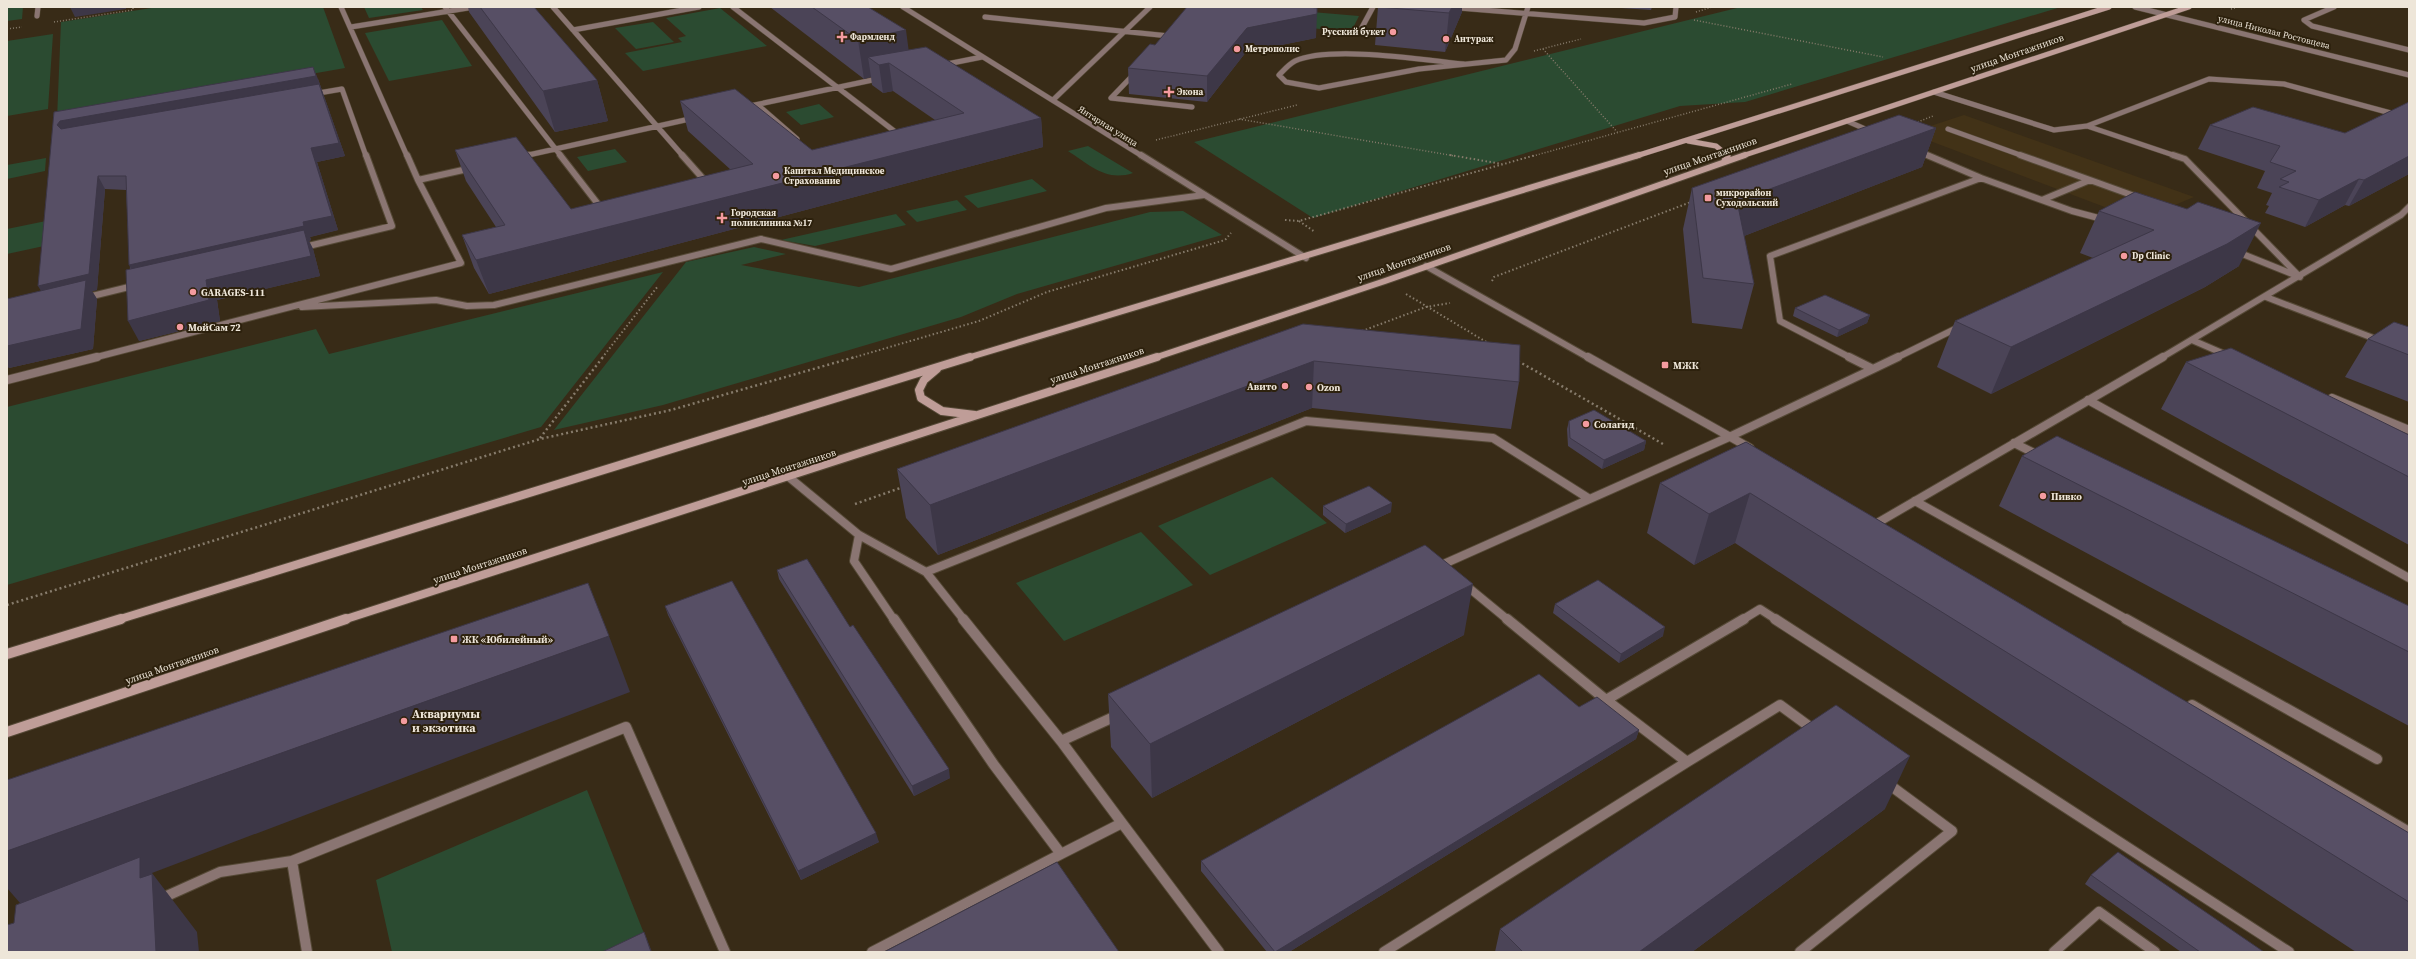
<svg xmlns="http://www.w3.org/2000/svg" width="2416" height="959" font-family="'Source Serif 4',serif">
<rect width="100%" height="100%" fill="#382b17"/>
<path fill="#423217" d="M1964,115L2194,197L2139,220L1909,133Z"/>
<path fill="#2b4b31" d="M7,7H23L22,19L7,21Z
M158,7H323L345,68L57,119L61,22Z
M364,7H421L423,10L369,18Z
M1741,7H2061L1745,102L1680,106L1313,218L1194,142Z
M720,8L767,46L643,71L625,53L682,42L678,38L686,36L666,18Z
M1300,11L1359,16L1351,32L1290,26Z
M442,20L472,66L389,81L365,33Z
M653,22L674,42L636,49L615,28Z
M53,34L48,109L7,116V41Z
M819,104L834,117L801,125L786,112Z
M1088,146L1133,173C1106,182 1090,165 1068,151Z
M615,149L627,162L588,171L577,157Z
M46,158L45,171L7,179V165Z
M1032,179L1047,191L978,208L964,196Z
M957,200L967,210L917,222L906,211Z
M1183,211L1222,235L1017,294L961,317L663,405L554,430L686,262L754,247L786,254L741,265L859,287L1150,212Z
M896,214L906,225L815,246L781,240Z
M46,221L44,246L7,254V229Z
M663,272L541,427L7,585V407L316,329L329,354Z
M1272,477L1327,523L1210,575L1158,526Z
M1141,532L1193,585L1064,641L1016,583Z
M587,790L647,941L625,952H392L376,880Z"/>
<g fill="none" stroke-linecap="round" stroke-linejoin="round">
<g stroke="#554936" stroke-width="6">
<path id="service-far3" d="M341,7L407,156
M445,7L561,156
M553,7L683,156
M733,7L898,134
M1447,7L1644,23L1675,17L1676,7
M2334,7L2304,20L2312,26L2409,50
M37,16L38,7
M985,17L1169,36L1166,40
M351,27L474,7
M573,30L699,7
M1360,31L1373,7
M1464,64C1424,60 1330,45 1295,61C1289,64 1284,70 1279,75L1286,82L1319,88L1419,69L1506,60L1515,49L1528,7
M942,65L982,57
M1136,72L1111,98L1192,107
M1934,92L2054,130L2087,126
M313,94L342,89L366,156
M1053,100L1150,7
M758,105L797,139
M745,107L882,78
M1847,121L1872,132
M1948,129L2023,156
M1917,151L1929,156
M524,156L694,118
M2176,156L2087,126L2209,79L2284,84L2409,118"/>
</g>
<g stroke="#554936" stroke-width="8">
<path id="service-far2" d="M407,155L418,180
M560,155L601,208L604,207
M682,155L706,182L702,183
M1927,155L1981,178
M2020,155L2090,180L2042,200
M2173,155L2185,159L2298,275
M520,157L529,155
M2090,180L2140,198
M300,248L392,226L366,155
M2235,251L2300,277
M2266,297L2381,341
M84,298L137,285
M302,307L436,300L467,306L494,305L761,239L891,269L1106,208L1204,195
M2192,340L2229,356
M93,358L461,263L418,180L472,168
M1851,358L1780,321L1770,256L1981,178L2072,211L2106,220
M1896,358L1961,326"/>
</g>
<g stroke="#554936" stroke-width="10">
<path id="service-far1" d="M1873,369L1898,357
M7,380L97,357
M2332,398L2409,430
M2088,400L2409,578
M2014,443L2040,456
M790,478L859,535L926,572L964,620
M1915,501L2128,620
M859,535L854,561L894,620
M1437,567L1729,437L1873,369L1849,357
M926,572L1306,421L1493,438L1588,498
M1463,583L1508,620
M1742,620L1760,609L1777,620"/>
</g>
<g stroke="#554936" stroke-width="12">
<path id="service" d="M963,619L1061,741L1122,823
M1507,619L1606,700L1687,762L1780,705L1814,730
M1775,619L2289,952
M2126,619L2377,759
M1606,700L1744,619
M1061,741L1118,715
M1061,854L1122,823L1219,952
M160,899L220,872L292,861
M307,952L292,861L626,727L725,952
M872,952L1061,854L994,765L894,619
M1384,952L1687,762
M1800,952L1952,831L1887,783
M2054,952L2099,912L2155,952"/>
</g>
<g stroke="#554936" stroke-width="6">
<path id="minor-far3" d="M903,7L1142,156"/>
</g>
<g stroke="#554936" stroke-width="8">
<path id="minor-far2" d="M1141,155L1306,258
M1426,266L1589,358
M2161,358L2401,215L2409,207"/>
</g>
<g stroke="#554936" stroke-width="10">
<path id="minor-far1" d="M1588,357L1750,448
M1879,522L2163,357"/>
</g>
<g stroke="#554936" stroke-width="12">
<path id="minor" d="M2192,705L2409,832"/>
</g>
<g stroke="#554936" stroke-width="6">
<path id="tertiary" d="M2135,7L2409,75"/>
</g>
<g stroke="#554936" stroke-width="6">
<path id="secondary-far3" d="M1688,141L1716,146L1728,156
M1636,156L2109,7
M1742,156L2189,7"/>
</g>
<g stroke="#554936" stroke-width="8">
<path id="secondary-far2" d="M1724,162L1727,155
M967,358L1639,155
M1154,358L1385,281L1745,155"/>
</g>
<g stroke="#554936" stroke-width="10">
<path id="secondary-far1" d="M937,369L924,380L919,390L921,398L942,411L975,415
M117,620L970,357
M343,620L1157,357"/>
</g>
<g stroke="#554936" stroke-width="12">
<path id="secondary" d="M7,654L121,619
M7,732L346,619"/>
</g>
<path stroke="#867b6b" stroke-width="1.5" stroke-dasharray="1 2" stroke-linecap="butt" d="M2231,9L2238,7
M1696,12L1712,7
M1694,20L1883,57
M54,22L133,10V7
M7,29L22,27
M1543,49L1618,133
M1534,51L1581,39
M1239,119L1455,156
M1915,123L1933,116
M1156,140L1297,105
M1533,156L1792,84"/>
<path stroke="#867b6b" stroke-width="2" stroke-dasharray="1.5 2.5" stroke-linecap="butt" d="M1450,155L1502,164
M1285,220L1299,221L1536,155
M1299,221L1315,232
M1492,281L1494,277L1691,202
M1406,294L1488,343
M1362,331L1426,307L1450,303
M602,358L658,286
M852,358L979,321L1047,292L1225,240L1231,233"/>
<path stroke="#867b6b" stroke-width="2.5" stroke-dasharray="2 3" stroke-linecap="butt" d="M1518,361L1663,444
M540,438L603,357
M855,504L903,487
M7,605L540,439L671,410L855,357"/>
<use href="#service-far3" stroke="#8a7572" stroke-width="5"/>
<use href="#service-far2" stroke="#8a7572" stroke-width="6"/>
<use href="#service-far1" stroke="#8a7572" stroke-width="8"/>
<use href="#service" stroke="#8a7572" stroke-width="10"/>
<use href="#minor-far3" stroke="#8a7572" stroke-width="5"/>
<use href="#minor-far2" stroke="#8a7572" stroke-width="6"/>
<use href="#minor-far1" stroke="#8a7572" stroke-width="8"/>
<use href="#minor" stroke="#8a7572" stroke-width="10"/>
<use href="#tertiary" stroke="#8a7572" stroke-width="5"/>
<use href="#secondary-far3" stroke="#bf9d98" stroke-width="5"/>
<use href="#secondary-far2" stroke="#bf9d98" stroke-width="6"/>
<use href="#secondary-far1" stroke="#bf9d98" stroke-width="8"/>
<use href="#secondary" stroke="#bf9d98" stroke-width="10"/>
</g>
<path fill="#4b4457" d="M468,7H534L597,80L608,121L555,132L469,12Z
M770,7H868L908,50L1041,118L1043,147L489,294L474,268L462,235L496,227L466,181L455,150L571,209L731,170L688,131L680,101L812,150L935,120L893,91L883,93L872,85L871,77L864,79Z
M1378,7H1462V12L1445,52L1375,45Z
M1621,7H1652L1651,10L1621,8Z
M1316,38L1246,52L1207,102L1129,94L1128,68L1155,45Z
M318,79L345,156L317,162L338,230L310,237L311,240L309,241L313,249L320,276L217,300L220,321L139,341L130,269L126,190L105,189L97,290L92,291L97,299L93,349L9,368L7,365V299L41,291L54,112Z
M2409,102V174L2349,206L2345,205L2305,227L2265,213L2269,206L2266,205L2272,193L2257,188L2265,171L2198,149L2210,125L2345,133Z
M1936,128L1922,167L1744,236L1754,284L1742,329L1692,323L1683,229L1692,188Z
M2135,192L2239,266L2205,287L1991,394L1937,367L1955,321L2093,258L2080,253L2099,211Z
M1795,308L1870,315L1867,323L1837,337L1793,316Z
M1303,324L1519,382L1511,429L1312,408L938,555L906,518L897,469Z
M2409,327V402L2345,377L2368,339Z
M2186,362L2409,435V545L2161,409Z
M1569,421L1646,441L1644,450L1602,469L1568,446L1567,429Z
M1746,442L2409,833V952H2356L1735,543L1694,565L1647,533L1660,483Z
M2022,456L2409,606V726L1999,506Z
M1323,506L1391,512L1345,533L1323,515Z
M777,570L850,627L950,778L914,796L779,579Z
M1555,604L1663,636L1619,663L1553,613Z
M665,606L879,842L801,880L668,615Z
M1464,635L1152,798L1111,747L1108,694Z
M1579,707L1639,730L1636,739L1289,952H1267L1201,871V861Z
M1885,809L1692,952H1495L1500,929Z
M2091,875L2264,952H2181L2085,884Z"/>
<path fill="#3d3747" d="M70,7H126V9L75,17Z
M1452,7H1462V12L1445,52L1449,13Z
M1317,14L1316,38L1246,52L1207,102V76L1247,28Z
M906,30L911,68L889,63L893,91L883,93L879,65L868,57L871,77L864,79L858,40Z
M313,67L318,79L345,156L317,162L338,230L310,237L311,240L309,241L313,249L320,276L217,300L220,321L139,341L128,321L137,280L129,265L303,222L311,148L67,134L57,125L60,121Z
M597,80L608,121L555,132L543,91Z
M1041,118L1043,147L489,294L476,260Z
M1936,128L1922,167L1726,243L1737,201Z
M2409,156V174L2349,206L2364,180Z
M98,176L105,189L97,290L92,291L97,299L93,349L9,368L7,365V346L47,301L38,286Z
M2359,179L2345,205L2305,227L2319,200Z
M2261,223L2239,266L2205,287L1991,394L2011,347Z
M1870,315L1867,323L1837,337L1839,330Z
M1314,361L1312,408L938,555L930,505Z
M1646,441L1644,450L1602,469L1604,460Z
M1750,493L1735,543L1694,565L1709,514Z
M1392,503L1391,512L1345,533L1346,524Z
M1473,584L1464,635L1152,798L1150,744Z
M1665,627L1663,636L1619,663L1621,654Z
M609,636L630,692L152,873L197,932L199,952H156L33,918L7,888V851Z
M1639,730L1636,739L1289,952H1275Z
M1910,756L1885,809L1692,952H1639Z
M949,769L950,778L914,796L912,786Z
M876,833L879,842L801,880L798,871Z
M644,932L652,952H651Z"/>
<path fill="#574f65" stroke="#3d3747" d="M480,7H534L597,80L543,91Z
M812,7H868L906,30L858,40Z
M1187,7H1308L1317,8V14L1247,28L1207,76L1128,68L1150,44L1155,45Z
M1379,7H1452L1449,13Z
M926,47L1041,118L476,260L462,235L505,225L455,150L516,137L571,209L753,164L680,101L735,89L812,150L964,113L889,63L879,65L868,57Z
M313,67L316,76L60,121L57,125L61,129L319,84L339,143L311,148L332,216L303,222L304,226L129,265L126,176H98L89,274L38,286L54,112Z
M2409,102V156L2364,180L2359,179L2319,200L2279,187L2289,182L2280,179L2296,171L2270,162L2280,146L2210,125L2253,107L2345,133Z
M1899,115L1936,128L1737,201L1754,284L1703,278L1692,188Z
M2135,192L2187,209L2198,202L2261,223L2227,244L2011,347L1955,321L2154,230L2099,211Z
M304,230L311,256L206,280L209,300L128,321L126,270Z
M86,280L81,329L7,346V299Z
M1825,295L1870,315L1839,330L1795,308Z
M2394,322L2409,327V355L2368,339Z
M1303,324L1520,345L1519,382L1314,361L930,505L897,469Z
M2231,348L2409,435V477L2186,362Z
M1594,410L1646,441L1604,460L1570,438L1569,421Z
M2057,436L2409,606V652L2022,456Z
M1746,442L2409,833V902L1750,493L1709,514L1660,483Z
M1369,486L1392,503L1346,524L1323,506Z
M1425,545L1473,584L1150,744L1108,694Z
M807,559L850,627L853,625L949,769L912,786L777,570Z
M1598,580L1665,627L1621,654L1555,604Z
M732,581L876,833L798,871L665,606Z
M588,583L609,636L7,851V780Z
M1539,674L1579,707L1597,697L1639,730L1275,952L1201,861Z
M1836,705L1910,756L1639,952H1523L1500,929Z
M2118,852L2264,952H2200L2091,875Z
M140,857V878L152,874L156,952H7V925L14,923L16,905Z
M1057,862L1119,952H884Z
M644,932L651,952H602Z"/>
<g fill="#f49b9f" stroke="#2d210d" stroke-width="1.5">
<circle cx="1393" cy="32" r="4"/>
<path d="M840 31h4v4h4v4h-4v4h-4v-4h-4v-4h4z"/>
<circle cx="1446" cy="39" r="4"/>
<circle cx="1237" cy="49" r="4"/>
<path d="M1167 86h4v4h4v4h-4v4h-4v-4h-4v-4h4z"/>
<circle cx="776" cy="176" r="4"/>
<rect x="1704" y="194" width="8" height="8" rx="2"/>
<path d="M720 212h4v4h4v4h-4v4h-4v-4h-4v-4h4z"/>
<circle cx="2124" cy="256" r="4"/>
<circle cx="193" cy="292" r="4"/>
<circle cx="180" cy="327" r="4"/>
<rect x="1661" y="361" width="8" height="8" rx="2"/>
<circle cx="1285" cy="386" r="4"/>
<circle cx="1309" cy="387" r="4"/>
<circle cx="1586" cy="424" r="4"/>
<circle cx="2043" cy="496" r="4"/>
<rect x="450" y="635" width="8" height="8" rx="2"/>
<circle cx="404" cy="721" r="4"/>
</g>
<g text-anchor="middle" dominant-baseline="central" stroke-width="4" stroke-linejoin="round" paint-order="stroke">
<g font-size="9" font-weight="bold" fill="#eee6d9" stroke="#2d210d" text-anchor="start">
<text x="1385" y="32" text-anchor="end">Русский букет</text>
<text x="850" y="37">Фармленд</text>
<text x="1454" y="39">Антураж</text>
<text x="1245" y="49">Метрополис</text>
<text x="1177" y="92">Экона</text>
<text x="784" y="171">Капитал Медицинское<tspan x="784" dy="10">Страхование</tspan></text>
<text x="1716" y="193">микрорайон<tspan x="1716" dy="10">Суходольский</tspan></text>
<text x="731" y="213">Городская<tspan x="731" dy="10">поликлиника №17</tspan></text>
<text x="2132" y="256">Dp Clinic</text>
</g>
<g font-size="9" fill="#eee6d9" stroke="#2d210d">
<text transform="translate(2274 32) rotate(14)">улица Николая Ростовцева</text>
<text transform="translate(1108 126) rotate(32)">Янтарная улица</text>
</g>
<g font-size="10" fill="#eee6d9" stroke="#2d210d">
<text transform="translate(2017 53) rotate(-19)">улица Монтажников</text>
<text transform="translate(1710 156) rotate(-19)">улица Монтажников</text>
<text transform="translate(1404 262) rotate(-19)">улица Монтажников</text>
<text transform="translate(1097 365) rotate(-18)">улица Монтажников</text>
<text transform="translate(789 467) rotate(-18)">улица Монтажников</text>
<text transform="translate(480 565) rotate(-18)">улица Монтажников</text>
<text transform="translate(172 665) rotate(-19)">улица Монтажников</text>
</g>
<g font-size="10" font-weight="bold" fill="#eee6d9" stroke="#2d210d" text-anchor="start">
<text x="201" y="292">GARAGES-111</text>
<text x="188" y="327">МойСам 72</text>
<text x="1673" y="365">МЖК</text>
<text x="1277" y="386" text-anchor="end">Авито</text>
<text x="1317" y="387">Ozon</text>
<text x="1594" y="424">Солагид</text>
<text x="2051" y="496">Пивко</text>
<text x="462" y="639">ЖК «Юбилейный»</text>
</g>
<g font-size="12" font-weight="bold" fill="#eee6d9" stroke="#2d210d" text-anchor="start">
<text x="412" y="714">Аквариумы<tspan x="412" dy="14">и экзотика</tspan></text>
</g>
</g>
<rect width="2416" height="959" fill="none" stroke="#eee6d9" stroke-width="16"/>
</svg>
